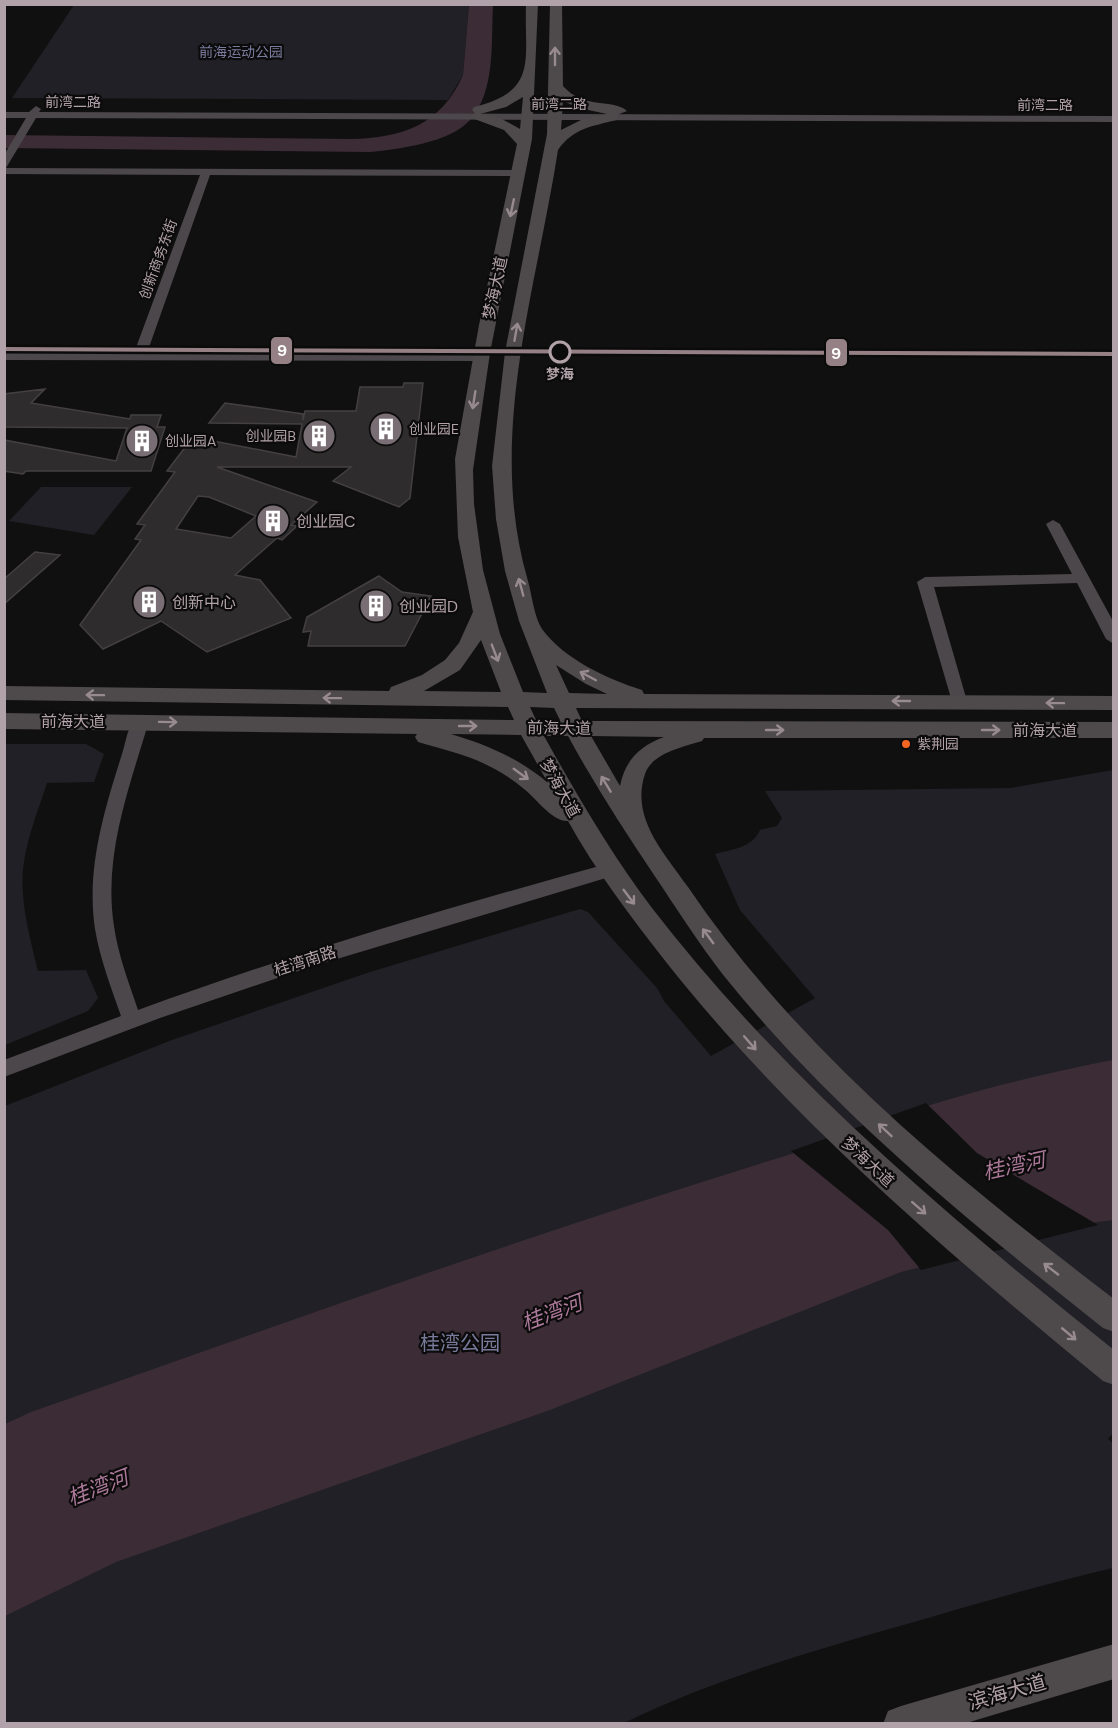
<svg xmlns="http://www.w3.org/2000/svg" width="1118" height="1728" font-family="'DM Sans','Noto Sans SC',sans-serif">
<rect width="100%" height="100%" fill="#111010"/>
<path fill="#202026" d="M74,5H469L463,75L448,100L12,98Z
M41,487H132L94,535L9,521Z
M5,744H86L104,754L94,782L47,783C38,811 26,840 23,869C20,903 30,938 38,971L86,970L98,998L88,1011L5,1045Z
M1113,770L1114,1432L1108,1439L1114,1444L1113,1568C1044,1584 976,1604 907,1624C811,1651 713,1680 624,1723H5V1106L172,1040L370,972L580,909L588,912L657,988L664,1001L711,1056L815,998L740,910L715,854C733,849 752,848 760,830L777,826L782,818L765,791L1011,788Z"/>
<path fill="#3c2c36" d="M469,5H493C491,41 496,91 470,120C450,143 398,149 370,152L5,148V135L351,139C402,138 441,125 463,75Z
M1113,1060V1220L1097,1222L901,1272L550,1410L116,1562L5,1616V1424L31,1412C281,1324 531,1234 785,1156C834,1141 881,1120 930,1105C991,1086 1051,1072 1113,1060Z"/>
<path fill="#111010" d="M926,1103L977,1153L1098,1225L921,1270L888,1230L791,1151Z"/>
<path fill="#2e2c2d" stroke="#444041" stroke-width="1.5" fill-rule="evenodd" d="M404,383H423L410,498L399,507L333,481L351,467H217L317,502L291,525L297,526L282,540L277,538L235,575L260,580L291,618L207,652L161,621L103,649L80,625L141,540L135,539L145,525L137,524L175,472L167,471L193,437L296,457L302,424L209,423L225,403L303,414V420L305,411H356L360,387H403ZM198,496L209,497L256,516L231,538L176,529Z
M45,389L31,403L130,419L131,415H161L157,427H165L151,471H26L23,474L4,471V440L116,461L127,428L4,427V394Z
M35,552L60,555L4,604V579Z
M379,576L402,592L431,596L405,646H308L311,631L303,632L307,617Z"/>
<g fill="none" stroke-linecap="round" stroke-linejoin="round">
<path fill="#4c474a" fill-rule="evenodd" d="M36,106L41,109L39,112L1114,116V122L36,118L6,168L519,170L524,173L519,176L210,175L147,353L481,354L486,355V361L4,360V352L134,353L200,175L4,174V155L26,118H4V112H29Z
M1053,520L1060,524L1114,623V644L1106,639L1077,583L934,587L967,701L959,707L953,705L917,582L925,577L1072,574L1046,524Z
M141,715L149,721C129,788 103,856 114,926C118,955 129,983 138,1010C293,953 451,907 610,863L616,865L619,870L616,875L307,968L160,1018L4,1077V1060L121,1016C111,987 100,959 95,929C86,869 104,811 122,754C126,743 128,719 141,715Z"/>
<path fill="#4e494a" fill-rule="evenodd" d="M526,4H538L532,139L490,353L473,470L474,504L483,570L500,634L523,692L547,693L519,621L505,571L496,519L492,466L505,352L547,134L550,4H562L563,86C584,110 613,98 627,111L617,115V120C593,126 573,128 558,150C536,292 486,438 528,581C532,595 534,617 542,629C564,659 607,679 642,690L644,694L1114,696V710L576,708L582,721L1114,722V738H704L702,741C683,747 652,753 645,774C630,818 665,854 688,887C800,1052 957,1179 1114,1299V1332L1103,1328C968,1221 833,1111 724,976C699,944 677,909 654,875C624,830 594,784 568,736H544C577,795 611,854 652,908C783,1078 947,1216 1114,1350V1385L1103,1381C947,1252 792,1121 666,962C631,917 595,870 568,821C552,822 536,798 524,789C489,760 460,754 418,742L415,737L417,734L4,729V713L514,720L508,707L4,700V686L389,691L391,687L422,675L445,660L459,643L473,612L458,537L455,459L479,325L517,144L504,130L469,117L475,113L472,110L474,107C539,91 524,60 526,4ZM523,97L520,129L502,119L480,114L506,107ZM563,101L579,108L607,114L581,120L561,130ZM481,640L501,692L424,691L460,670ZM556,665L586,684L607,694L569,693ZM530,707L554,708L560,720H536ZM451,734L521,735L548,783C519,758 487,745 451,734ZM591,736L664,737C640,746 625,760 620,786Z
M1114,1644V1679L963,1724H883L888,1711L901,1706Z"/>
<g stroke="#0c0b0b" stroke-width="5">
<path id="metro-1" d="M4,347L1114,352V356L4,351Z"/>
</g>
<use href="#metro-1" fill="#958086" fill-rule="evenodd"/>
</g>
<defs><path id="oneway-shaft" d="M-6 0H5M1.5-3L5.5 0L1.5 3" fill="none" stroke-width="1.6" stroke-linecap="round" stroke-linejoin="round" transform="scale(1.5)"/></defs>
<g stroke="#988b90">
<use href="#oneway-shaft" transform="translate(555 56) rotate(-90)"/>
<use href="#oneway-shaft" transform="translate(512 208) rotate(102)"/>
<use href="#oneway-shaft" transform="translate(516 332) rotate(-80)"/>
<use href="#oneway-shaft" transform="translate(474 400) rotate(99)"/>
<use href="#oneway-shaft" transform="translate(521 587) rotate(-105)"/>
<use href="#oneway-shaft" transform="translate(495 653) rotate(69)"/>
<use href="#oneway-shaft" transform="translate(588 676) rotate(-152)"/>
<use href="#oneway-shaft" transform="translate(95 695) rotate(-179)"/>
<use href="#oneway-shaft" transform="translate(332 698) rotate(-179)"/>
<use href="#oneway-shaft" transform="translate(901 701) rotate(-180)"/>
<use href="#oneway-shaft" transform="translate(1055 703) rotate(-179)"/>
<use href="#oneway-shaft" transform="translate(168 722) rotate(1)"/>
<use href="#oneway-shaft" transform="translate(468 726)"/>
<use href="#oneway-shaft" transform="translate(775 730)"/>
<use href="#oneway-shaft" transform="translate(991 730)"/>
<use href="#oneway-shaft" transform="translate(521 774) rotate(36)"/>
<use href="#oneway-shaft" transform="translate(606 784) rotate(-121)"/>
<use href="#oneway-shaft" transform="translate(629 897) rotate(53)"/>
<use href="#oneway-shaft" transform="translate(708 936) rotate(-126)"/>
<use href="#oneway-shaft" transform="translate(750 1043) rotate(49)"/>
<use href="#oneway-shaft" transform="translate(885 1130) rotate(-137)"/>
<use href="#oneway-shaft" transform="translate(919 1208) rotate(41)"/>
<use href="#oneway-shaft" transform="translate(1051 1269) rotate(-142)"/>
<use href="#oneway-shaft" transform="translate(1069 1334) rotate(40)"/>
</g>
<defs>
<g id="building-disc" transform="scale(1.725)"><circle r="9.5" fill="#796e73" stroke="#0c0b0b"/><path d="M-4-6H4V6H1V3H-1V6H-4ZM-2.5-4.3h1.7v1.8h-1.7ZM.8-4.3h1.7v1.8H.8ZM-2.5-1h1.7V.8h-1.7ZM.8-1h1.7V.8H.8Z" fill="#fff"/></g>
</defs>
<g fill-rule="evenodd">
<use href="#building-disc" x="386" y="429"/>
<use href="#building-disc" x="319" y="436"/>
<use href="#building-disc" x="142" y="441"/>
<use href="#building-disc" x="273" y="521"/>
<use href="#building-disc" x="149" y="602"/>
<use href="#building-disc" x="376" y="606"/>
</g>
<circle fill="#0c0b0b" stroke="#b1a1a8" stroke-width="3" cx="560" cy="352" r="10"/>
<circle fill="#f26522" stroke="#0c0b0b" stroke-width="2" cx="906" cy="744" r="5"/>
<g text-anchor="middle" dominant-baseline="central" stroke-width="4.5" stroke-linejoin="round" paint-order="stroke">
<g font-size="14" fill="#797b9c" stroke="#0c0b0b">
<text x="241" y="52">前海运动公园</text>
</g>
<g font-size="14" fill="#b1a1a8" stroke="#0c0b0b">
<text x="73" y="102">前湾二路</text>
<text x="559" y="104">前湾二路</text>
<text x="1045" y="105">前湾二路</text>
<text transform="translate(158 259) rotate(-70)">创新商务东街</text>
</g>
<g font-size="14" font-weight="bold" fill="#b1a1a8" stroke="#0c0b0b">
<text x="560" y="374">梦海</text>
</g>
<g font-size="14" fill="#b1a1a8" stroke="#0c0b0b" text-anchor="start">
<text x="409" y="429">创业园E</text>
<text x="296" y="436" text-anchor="end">创业园B</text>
<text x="165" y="441">创业园A</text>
</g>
<g font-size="14" fill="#b1a1a8" stroke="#0c0b0b" text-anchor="start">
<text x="917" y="744">紫荆园</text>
</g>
<g font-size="16" fill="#b1a1a8" stroke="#0c0b0b">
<text transform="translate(495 288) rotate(-78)">梦海大道</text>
<text x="73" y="721">前海大道</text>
<text transform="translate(559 728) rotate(1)">前海大道</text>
<text x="1045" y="730">前海大道</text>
<text transform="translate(560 788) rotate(61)">梦海大道</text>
<text transform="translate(305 961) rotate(-18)">桂湾南路</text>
<text transform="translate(868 1162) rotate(43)">梦海大道</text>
</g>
<g font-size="16" fill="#b1a1a8" stroke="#0c0b0b" text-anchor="start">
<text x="296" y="521">创业园C</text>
<text x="172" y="602">创新中心</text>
<text x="399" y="606">创业园D</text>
</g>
<g font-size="20" fill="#797b9c" stroke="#0c0b0b">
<text x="460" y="1343">桂湾公园</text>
</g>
<g font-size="20" fill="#b1a1a8" stroke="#0c0b0b">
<text transform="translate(1007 1692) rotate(-16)">滨海大道</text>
</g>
<g font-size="21" font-style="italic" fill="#ac799a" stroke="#0c0b0b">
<text transform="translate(1014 1166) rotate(-12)">桂湾河</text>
<text transform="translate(552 1313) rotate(-21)">桂湾河</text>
<text transform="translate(98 1488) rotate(-21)">桂湾河</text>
</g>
</g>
<g stroke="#0c0b0b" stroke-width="2">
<rect x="270" y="336" width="23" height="29" rx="6" fill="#958086"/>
<rect x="825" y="338" width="23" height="29" rx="6" fill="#958086"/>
</g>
<g font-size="16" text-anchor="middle" font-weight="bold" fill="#fff">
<text x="282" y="356">9</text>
<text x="836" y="359">9</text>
</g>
<rect width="1118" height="1728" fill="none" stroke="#b1a1a8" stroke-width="12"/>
</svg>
